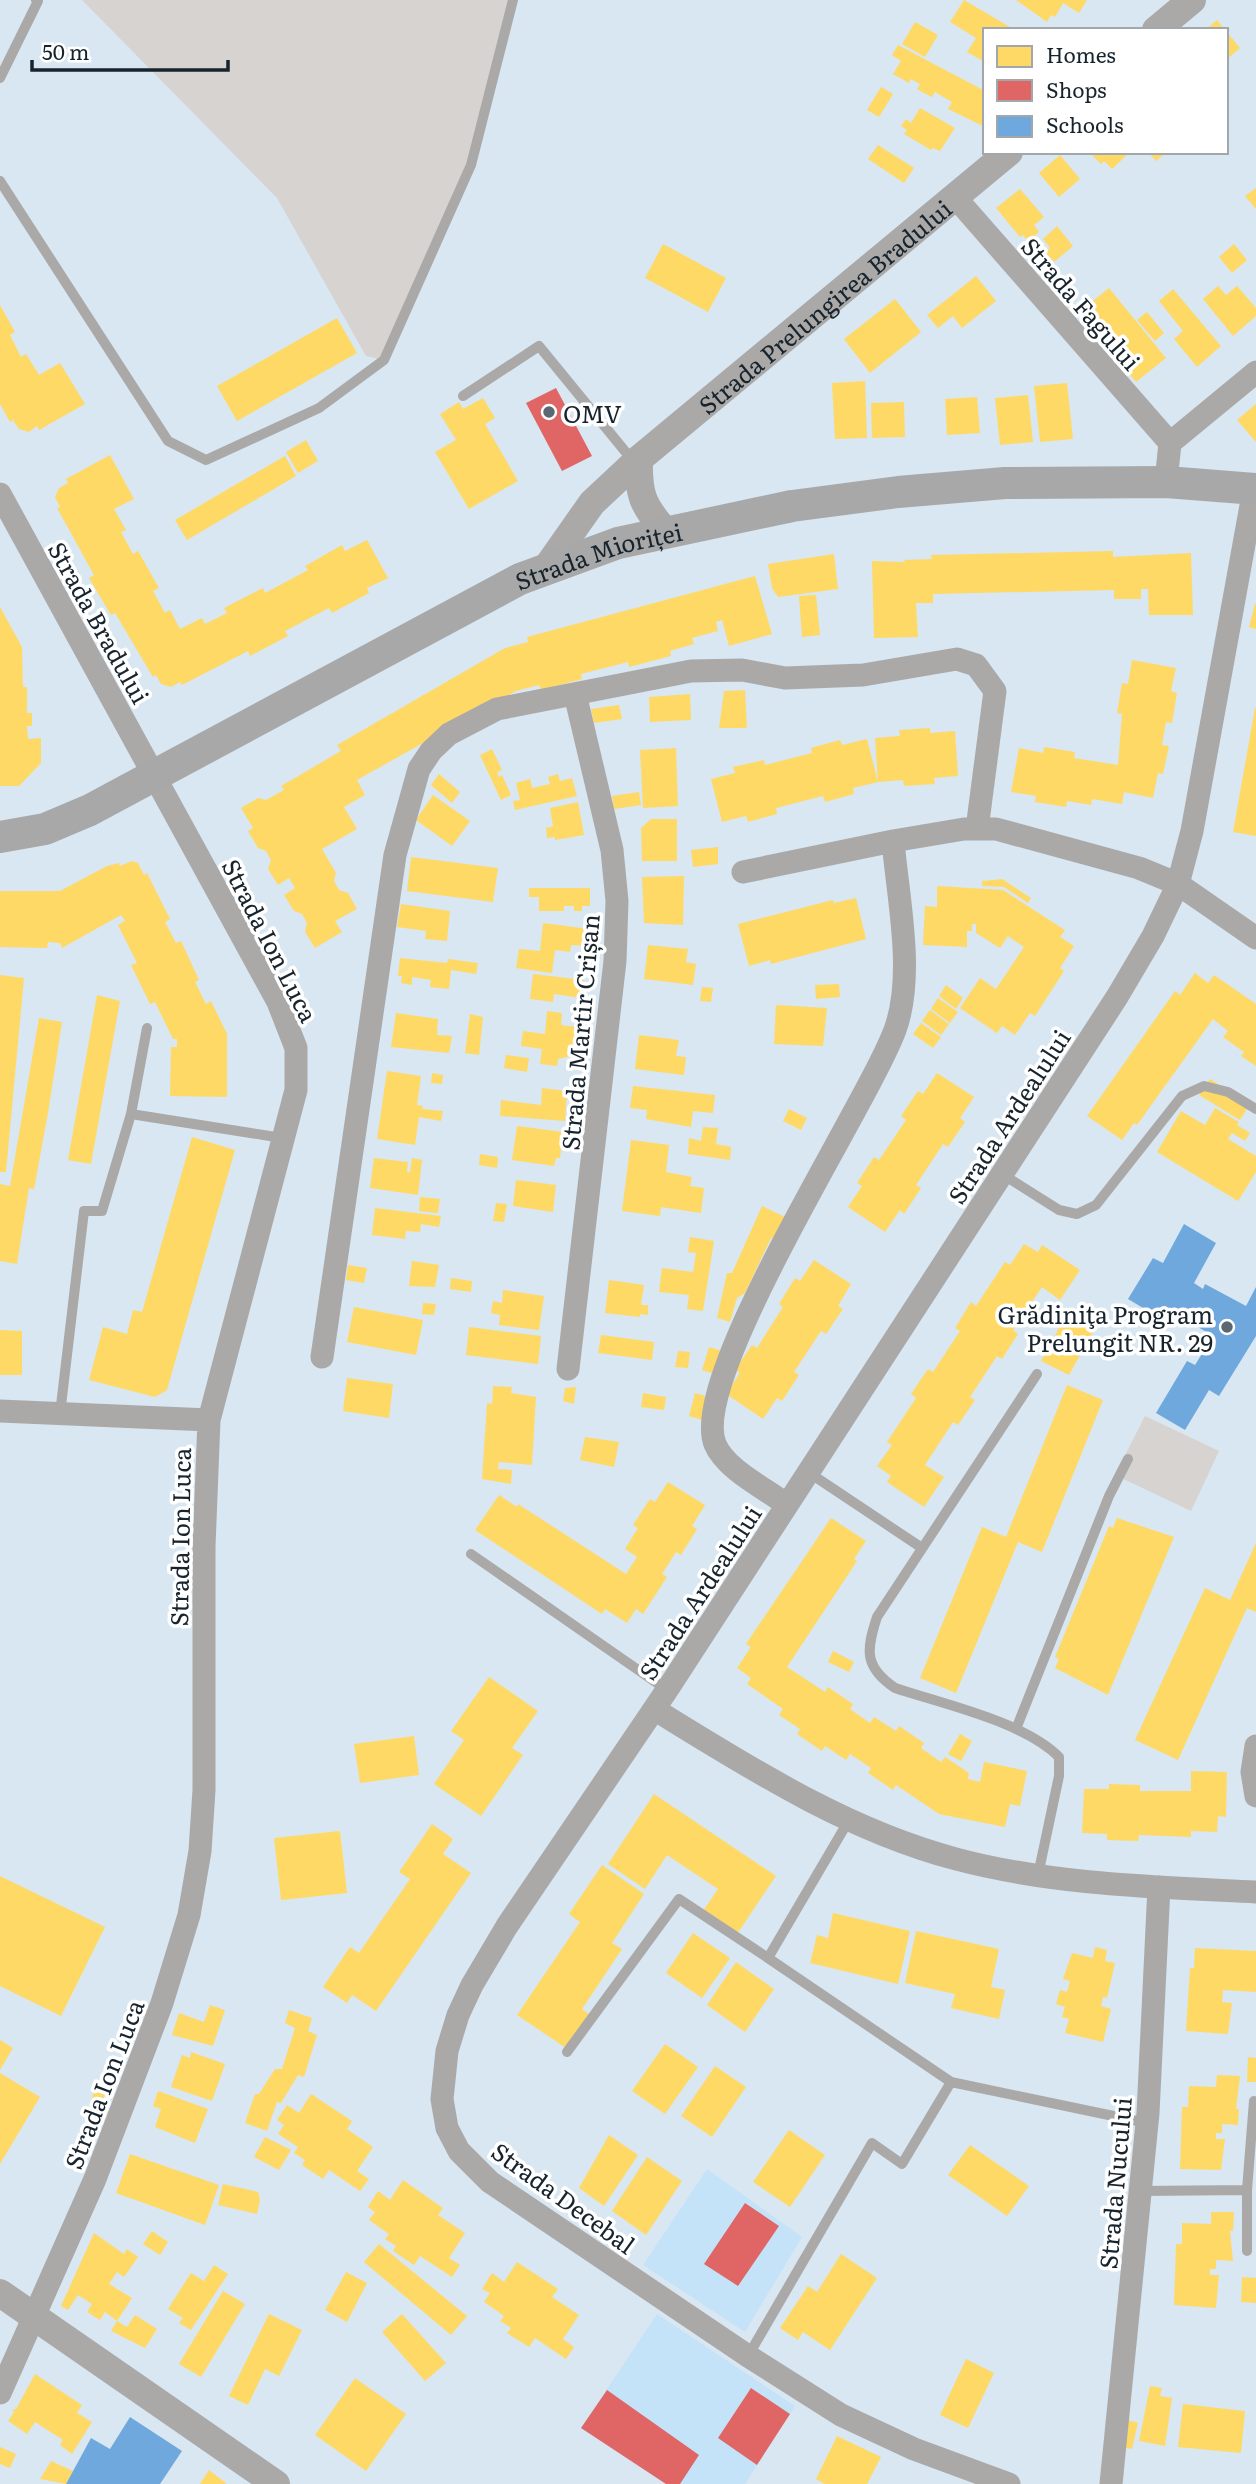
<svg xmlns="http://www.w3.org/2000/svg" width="1256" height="2484" font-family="Literata,serif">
<rect width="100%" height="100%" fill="#d8e7f2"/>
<path fill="#c5e3f8" d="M707,2169L802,2237L745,2332L643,2265Z
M657,2314L795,2406L745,2484H666L581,2428Z"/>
<path fill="#d7d3d0" d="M82,0H513L471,165L384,360L366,356L277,198Z
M1145,1416L1219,1451L1191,1511L1115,1475Z"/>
<path fill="#ffd966" d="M964,0L1015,30H985V62L967,52L976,38L950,22Z
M1016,0H1087L1079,13L1063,3L1055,17L1051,15L1047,22Z
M1217,20L1225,30H1205Z
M915,22L938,35L925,57L902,44Z
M1226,31L1240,48L1226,60Z
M898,45L985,91L983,126L948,109L952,102L935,92L932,97L922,92L917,89L920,84L911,79L909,83L893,74L901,61L892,55Z
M881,87L893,94L879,117L867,110Z
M920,108L955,128L940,151L933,148L931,150L904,134L907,130L901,126L906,119L911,123Z
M878,145L914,168L904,183L868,159Z
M1089,152H1130L1112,169L1104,161L1101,164Z
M1148,152H1167L1156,161Z
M1060,155L1080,179L1059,197L1039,173Z
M1256,188V209L1245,196Z
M1020,189L1044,217L1034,225L1039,232L1028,241L1023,235L1020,237L996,208Z
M1057,226L1073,246L1054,262L1045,252L1050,248L1043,239Z
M663,244L726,278L708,312L645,278Z
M1234,244L1247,260L1232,273L1219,257Z
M976,276L996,301L962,328L953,316L938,328L927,315Z
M1218,286L1226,295L1237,286L1256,308V316L1233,336L1203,299Z
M1109,288L1166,358L1136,382L1079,312Z
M1173,289L1221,346L1197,367L1174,339L1183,331L1159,301Z
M895,299L921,332L870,373L844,339Z
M0,305L15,332L10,335L21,357L26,354L39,375L60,363L85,404L39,430L37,426L29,432L19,429L13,420L10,422L0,404Z
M1147,312L1164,333L1155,341L1137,320Z
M337,318L357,353L237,421L217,386Z
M865,381L867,438L835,439L832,383Z
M1067,383L1073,439L1040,442L1034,386Z
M1028,395L1033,442L1000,445L995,398Z
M977,397L980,433L947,435L945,399Z
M483,398L495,418L485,424L518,481L469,509L435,452L456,440L440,414L459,402L463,409Z
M904,402L905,437L872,438L871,403Z
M1256,404V442L1237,420Z
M306,440L318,461L298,473L286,452Z
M110,455L134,499L114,509L126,530L121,532L133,554L138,551L159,588L153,591L165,613L170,610L180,629L202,618L205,624L227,613L224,608L263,588L265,593L308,570L305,566L342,545L345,551L367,540L388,578L367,588L369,593L332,613L329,608L285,631L288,636L250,656L248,651L182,685L180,682L171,687L161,684L156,675L153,677L115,613L111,615L89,578L94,575L57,508L60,507L55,497L59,488L68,483L66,479Z
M285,456L296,476L187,540L175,520Z
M1113,551V557L1191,553L1193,615H1149L1148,589H1141V599H1114V590L933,594V603H916L918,637L874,638L872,561L905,562L904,560L932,559L931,555Z
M834,554L838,589L778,597L772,588L768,564Z
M755,576L772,634L729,646L722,620L716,622L718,631L692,638L694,644L670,651L671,656L629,667L628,662L581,674L582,679L541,690L539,685L516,691L357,780L365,795L344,807L357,829L322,849L336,873L334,881L339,890L348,893L357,909L335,921L342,932L315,948L305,932L307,923L302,914L294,911L284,895L295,888L289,878L278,885L268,869L271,860L266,851L258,848L248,831L253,828L241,808L258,798L266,800L284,790L281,786L341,751L337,745L505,648L528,642L527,637Z
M816,595L820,635L802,637L799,596Z
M1255,604H1256V629L1249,627Z
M0,607L22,647L23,687H27V713H32V726H27L28,739L41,738V763L19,786H0Z
M1132,660L1176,668L1171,691L1177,693L1172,723L1166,722L1162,745L1169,746L1163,774L1158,773L1153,798L1124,792L1122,804L1092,799L1091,805L1067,801L1066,807L1035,802L1036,796L1011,792L1019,748L1043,753L1044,747L1075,752L1074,758L1118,765L1122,714L1117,713L1122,683L1128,684Z
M745,690L747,728H719L724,691Z
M690,694L691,720L650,722L649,697Z
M619,705L622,719L594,723L591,709Z
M1255,708H1256V836L1233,832Z
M930,728V733L955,731L958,776L934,778L935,784L904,786L903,780L878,782L875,738L900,736L899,730Z
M867,739L878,782L853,788L854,794L825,802L823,796L776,808L777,814L748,822L746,816L722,822L711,779L735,773L733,767L764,760L765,765L812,753L811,748L840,740L842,745Z
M676,748L678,806L643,808L640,750Z
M492,749L502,770L497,772L499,777L502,775L511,795L501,800L480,755Z
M439,774L460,792L452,803L431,785Z
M558,774L560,781L572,778L577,796L515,810L513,801L520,800L516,783L530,779L532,788L550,784L548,777Z
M639,792L641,805L614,809L612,796Z
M433,795L470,821L452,846L416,820Z
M578,802L584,835L555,840V837L547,838L546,828L553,826L550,808Z
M651,819H677V861H642L641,828Z
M718,847V864L693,867L691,850Z
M411,857L498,868L493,902L407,891Z
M132,861L138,863L144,875L147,873L170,919L165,922L176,943L181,941L199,980L195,982L206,1004L211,1001L227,1034V1097L170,1096L171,1047H177V1039H173L155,1002L150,1004L131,965L137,963L118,925L125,921L121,915L62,948L60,943L48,942L47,948L0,947V891H60L107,866L119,863L120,866Z
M684,876L683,925L644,923L642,877Z
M1002,879L1031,898L1028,903L1004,887L982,886V881Z
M937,886L1003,890L1065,930L1060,937L1074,946L1060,968L1064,971L1035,1016L1030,1013L1015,1035L1002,1026L997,1033L960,1008L980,978L996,989L1024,947L1008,936L1000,948L976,933V924H972V931H967V947L923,945L925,906L937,907Z
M529,888H590V906H582V911H574V906H564V911H539V897H529Z
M856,898L866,939L771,964L770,960L749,966L738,924L833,900L834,903Z
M401,904L450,911L447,941L425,939L426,931L397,927Z
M543,923L589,929L587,946L571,945L570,952L555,950L552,973L516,968L519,949L540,951Z
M648,945L688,949L686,962L696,964L693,985L644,979Z
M400,958L447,963L448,959L478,963L476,974L451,970L449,989L430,987L431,980L412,977V985L401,983L402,976H398Z
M1195,973L1208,983L1214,975L1256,1004V1066L1241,1056L1244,1052L1223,1037L1228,1031L1213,1019L1137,1125L1134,1123L1122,1140L1087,1116L1175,991L1180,995Z
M533,974L584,980L581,998L554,994L553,1002L530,999Z
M0,975L24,978L6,1172H0Z
M839,984L840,997L816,999L815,985Z
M946,985L963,998L956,1009L939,996Z
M702,987L713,988L711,1002L700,1001Z
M97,995L120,1001L91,1164L68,1160Z
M938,998L958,1012L950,1023L931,1009Z
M776,1005L827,1008L823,1046L774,1044Z
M930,1010L949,1024L941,1035L922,1021Z
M547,1011L562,1013L561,1025L576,1027L571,1056L558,1059L557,1066L540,1064L542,1049L521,1046L523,1031L545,1034Z
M396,1013L438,1019L437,1035L452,1036L449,1053L391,1047Z
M470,1014L483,1017L479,1055L465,1053Z
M39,1018L62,1022L48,1113L34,1189L29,1188L17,1264L0,1261V1184L10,1186Z
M921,1023L941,1037L933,1048L913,1034Z
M639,1035L679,1040L676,1056L686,1057L684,1075L635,1069Z
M506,1055L529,1058L527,1072L504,1068Z
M387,1071L421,1076L417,1105L423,1106L422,1109L443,1111L441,1121L419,1117L415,1145L377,1139Z
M432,1073L443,1075L442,1084L431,1083Z
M937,1073L974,1097L960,1118L965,1122L948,1147L943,1144L916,1185L921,1188L904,1214L900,1210L885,1232L848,1207L862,1186L857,1183L874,1157L879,1160L906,1120L901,1116L918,1091L923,1094Z
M1210,1079L1250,1104L1240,1120L1199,1095Z
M633,1086L715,1095L713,1113L693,1111L691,1127L646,1119L647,1110L630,1108Z
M542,1088L567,1091L565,1121L500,1116L501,1100L541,1105Z
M1215,1108L1239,1122L1237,1125L1250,1133L1245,1141L1232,1133L1228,1139L1256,1156V1172L1238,1201L1157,1152L1181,1111L1205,1125Z
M789,1109L807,1118L801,1130L783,1121Z
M517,1126L563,1132L560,1158H556L554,1166L512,1160Z
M703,1127L718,1128L716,1144L731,1147L730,1160L688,1154L689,1138L701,1141Z
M192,1137L235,1150L167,1390L155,1397L89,1380L103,1327L127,1334L133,1310L142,1312Z
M631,1140L669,1145L666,1172L692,1177L690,1186L704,1188L701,1213L661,1207L660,1216L622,1211Z
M480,1154L498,1157L497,1168L479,1165Z
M374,1158L408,1162L407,1172H410L412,1158L422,1160L418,1195L370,1188Z
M516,1180L556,1185L553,1212L513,1206Z
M420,1197L440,1199L438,1213L419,1211Z
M496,1203L507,1204L504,1222L493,1221Z
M762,1206L787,1218L775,1239L771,1238L745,1293L737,1298L730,1322L717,1318L727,1273H732Z
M375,1208L441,1216L439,1227L421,1224L420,1232L406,1231L405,1239L372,1235Z
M690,1237L714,1241L703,1311L687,1309L689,1295L659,1292L662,1268L693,1272L696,1253L688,1252Z
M1024,1244L1038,1252L1042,1245L1080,1270L1060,1300L1042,1287L1013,1330L1018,1334L1002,1359L997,1356L970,1397L975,1400L958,1425L953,1422L925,1465L944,1477L924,1507L887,1482L891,1476L877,1466L892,1445L887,1442L916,1398L911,1394L928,1369L933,1372L960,1331L955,1328L971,1302L976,1306L1005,1262L1010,1265Z
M814,1260L851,1284L838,1306L843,1309L826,1334L821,1331L794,1372L799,1375L782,1401L777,1398L763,1419L726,1394L740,1373L735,1370L752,1345L757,1348L783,1307L779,1304L795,1278L800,1281Z
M412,1261L439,1265L435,1287L409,1286Z
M348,1265L367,1268L364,1283L346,1280Z
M451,1278L472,1281L471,1292L450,1289Z
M609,1280L644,1285L641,1305H648V1315L640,1314V1317L605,1313Z
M503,1290L544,1296L539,1330L499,1325L500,1315L491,1313L493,1301L502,1303Z
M423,1303L436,1304L434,1315L422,1314Z
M354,1307L423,1320L416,1355L347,1342Z
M1066,1315L1095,1328L1069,1375L1041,1361Z
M469,1327L541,1336L538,1364L466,1355Z
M0,1330L22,1331V1375H0Z
M601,1335L654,1342L652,1360L598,1353Z
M709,1347L722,1351L715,1374L702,1370Z
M678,1351L690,1352L688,1368L675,1367Z
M347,1378L393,1384L389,1418L343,1411Z
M1067,1385L1103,1400L1042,1552L1018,1542L956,1693L920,1678L982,1527L1006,1537Z
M493,1386L512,1387L511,1393L536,1397L532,1465L499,1462L498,1469L512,1470L511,1484L482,1479L487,1403L492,1404Z
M576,1387L574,1404L563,1401L565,1388Z
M643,1393L666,1397L664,1410L641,1407Z
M695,1393L709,1397L702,1420L689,1416Z
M585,1437L619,1442L614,1467L580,1460Z
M668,1482L705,1505L692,1526L697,1529L681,1555L676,1552L662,1574L667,1577L643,1614L636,1609L627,1623L605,1609L602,1614L475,1530L499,1495L517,1507L518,1504L626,1574L637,1557L625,1549L638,1528L633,1525L650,1499L655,1502Z
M831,1518L866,1541L854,1559L857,1561L787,1667L825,1692L828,1687L853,1704L850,1709L870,1723L874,1717L896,1731L899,1726L924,1743L921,1748L941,1762L945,1757L969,1773L968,1779L980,1782L984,1762L1027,1771L1020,1806L1010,1804L1005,1827L939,1814L896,1785L893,1790L868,1773L871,1768L850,1754L846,1760L825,1746L822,1751L797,1734L800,1729L779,1715L783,1709L747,1684L751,1678L737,1668L751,1647L746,1644Z
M1117,1518L1174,1537L1108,1695L1055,1668L1059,1659L1055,1657L1109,1526L1113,1528Z
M1256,1543V1612L1247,1608L1178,1760L1135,1740L1205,1588L1230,1600Z
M833,1651L854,1662L849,1672L828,1662Z
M489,1677L538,1711L512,1748L523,1755L481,1816L434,1784L464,1740L451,1731Z
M960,1734L972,1741L961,1761L948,1754Z
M414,1736L419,1775L360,1783L354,1744Z
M1191,1771L1227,1772L1226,1817L1218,1816L1217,1832L1191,1831V1837L1139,1835L1138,1841L1107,1840V1834L1082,1833L1084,1789H1109V1784L1140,1785V1791H1191Z
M654,1794L776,1876L737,1934L703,1911L718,1889L667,1855L645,1889L608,1864Z
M432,1824L453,1839L443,1854L471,1873L376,2011L352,1995L347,2003L323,1987L350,1947L359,1953L410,1879L399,1872Z
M340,1831L347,1893L281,1900L274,1838Z
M602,1865L644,1894L612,1943L622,1949L582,2009L589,2014L566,2048L517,2015L580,1922L569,1914Z
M0,1876L105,1927L61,2016L0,1986Z
M833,1913L910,1931L898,1984L810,1963L817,1935L828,1938Z
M916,1931L999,1949L991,1987L1005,1990L999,2019L951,2008L955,1994L905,1983Z
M693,1933L730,1958L702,1998L666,1973Z
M1095,1947L1107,1950L1105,1961L1115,1963L1107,1998L1103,1997L1101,2006L1111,2009L1103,2042L1065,2033L1069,2019L1062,2017L1065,2007L1056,2004L1060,1990L1067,1992L1070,1981L1063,1979L1072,1953L1093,1958Z
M1195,1948L1256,1951V1992L1223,1990L1222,2002L1232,2003L1228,2034L1186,2031L1190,1968H1194Z
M736,1962L774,1989L745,2032L707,2005Z
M210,2005L225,2010L213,2046L172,2035L179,2013L204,2022Z
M289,2010L312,2018L308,2031L317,2035L304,2077L298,2075L281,2103L277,2102L267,2131L245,2123L255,2094H259L275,2069H282L295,2028L285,2023Z
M0,2040L13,2048L0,2070Z
M665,2044L698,2067L665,2114L632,2091Z
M191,2052L225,2064L212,2101L171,2087L182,2055L190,2058Z
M1248,2057L1256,2058V2082H1247Z
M715,2066L746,2087L712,2137L681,2116Z
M0,2073L40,2097L0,2164Z
M1217,2075L1240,2076L1236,2109H1239L1238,2125L1222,2124V2133H1216V2139H1225L1221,2170L1180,2169L1182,2107H1188L1189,2086L1216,2087Z
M96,2083L107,2087L101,2106L91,2103Z
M158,2091L208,2109L195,2143L155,2127L161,2109L153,2106Z
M311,2094L352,2121L347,2129L373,2147L357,2171L369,2179L360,2191L329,2170L323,2179L302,2165L305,2160L294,2153L298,2147L278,2134L284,2125L277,2120L287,2105L299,2113Z
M789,2130L825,2155L790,2207L753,2182Z
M609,2135L638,2155L604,2206L579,2188Z
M265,2137L291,2150L279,2170L254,2157Z
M970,2145L1029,2186L1007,2216L948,2175Z
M130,2154L219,2185L205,2225L116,2193Z
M647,2157L682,2181L646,2235L612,2211Z
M403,2180L443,2208L438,2215L465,2233L449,2258L460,2265L452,2277L420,2256L414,2265L393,2251L396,2246L385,2239L389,2234L369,2220L375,2212L368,2207L378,2191L390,2200Z
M223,2184L258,2192L260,2200L257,2214L218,2205Z
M1211,2212H1234L1233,2231H1230L1233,2261L1216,2260V2269H1210V2275H1219L1216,2308L1174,2305L1176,2244H1182V2223L1211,2224Z
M152,2231L168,2242L160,2255L143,2244Z
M94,2233L124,2254L127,2249L138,2257L124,2277L117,2272L109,2284L132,2298L117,2321L127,2327L135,2315L157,2329L145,2348L111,2331L117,2321L105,2312L100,2320L87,2312L92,2304L78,2295L68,2310L61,2306Z
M379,2244L467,2316L451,2335L364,2262Z
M841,2254L877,2278L830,2350L803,2332L798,2340L780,2328L808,2286L817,2292Z
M517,2262L558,2289L552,2297L579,2315L563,2339L574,2347L566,2359L535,2338L529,2347L507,2333L511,2328L500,2321L504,2316L484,2302L490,2293L482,2289L492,2273L504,2282Z
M214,2265L228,2274L191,2330L179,2323L183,2318L168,2309L191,2273L204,2281Z
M346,2272L367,2283L347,2322L325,2310Z
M1242,2277L1256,2278V2303L1241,2302Z
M223,2291L245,2304L201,2377L179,2364Z
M269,2314L302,2330L279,2376L265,2369L248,2405L229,2396Z
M402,2314L446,2363L425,2381L382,2332Z
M966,2359L994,2373L968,2428L940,2415Z
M35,2374L82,2405L77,2413L92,2422L72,2454L60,2445L63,2440L35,2422L27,2434L8,2421L14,2412L12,2410L16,2409Z
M355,2378L406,2414L366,2471L315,2435Z
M1150,2386L1162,2388L1160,2396L1172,2398L1165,2446L1139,2441Z
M1183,2404L1245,2411L1241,2453L1178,2447Z
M1125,2419L1138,2423L1132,2449L1118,2446Z
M837,2436L881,2457L867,2484H825L816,2479Z
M0,2447L16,2454L10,2468L0,2464Z
M51,2461L73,2471L66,2484L40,2479Z
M209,2470L227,2484H200Z"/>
<path fill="#e06666" d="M556,388L592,456L562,471L526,403Z
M745,2203L779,2226L738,2286L704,2264Z
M751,2388L790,2414L757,2465L718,2438Z
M607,2390L699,2455L680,2484H666L581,2428Z"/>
<path fill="#6fa8dc" d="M1184,1224L1216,1243L1194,1283L1203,1289L1205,1284L1246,1306L1256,1287V1336L1219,1396L1209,1390L1185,1430L1156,1413L1187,1361L1195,1365L1213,1336L1166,1308L1160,1318L1128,1299L1153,1258L1163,1263Z
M130,2417L182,2451L160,2484H66L91,2438L110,2449Z"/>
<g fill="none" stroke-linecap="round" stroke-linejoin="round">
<path stroke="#aaa9a8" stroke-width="10" d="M0,78L38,1L36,0
M0,181L168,441L206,460L319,408L384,360L471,165L513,0
M463,396L539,346L633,461
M131,1114L282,1138
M1002,1174L1059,1210L1077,1214L1096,1205L1182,1096L1204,1086L1228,1092L1256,1109
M1037,1374L877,1617C866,1650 864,1667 895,1688C943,1704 1025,1722 1059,1757V1776L1038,1875
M60,1414L84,1211H102L131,1114L147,1028
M808,1472L922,1548
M471,1554L667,1690
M1016,1729L1109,1496L1128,1459
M849,1820L768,1958L951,2082L1147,2123
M567,2052L679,1899L768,1958
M1140,2191L1247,2190L1254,2101
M1247,2251V2190
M748,2356L872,2143L902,2164L951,2082"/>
<path stroke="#aaa9a8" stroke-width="23" d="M955,197L1170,443
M1166,482L1170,443L1256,372
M0,494L278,1002L296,1048V1090L209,1420L204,1546V1790L200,1851L189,1915L162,2003L95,2179L0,2393
M743,872L893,841L964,829H996L1139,868L1178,884L1256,938
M322,1357L395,855L419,769L431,751L449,734L497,709L691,671L742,670L785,678L863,675L957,659L976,665L995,691L977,829
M568,1369L615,961L617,901L612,850L575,694
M0,1411L209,1420
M787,1505C765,1488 726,1470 715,1444C689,1377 866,1107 895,1030C915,975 898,899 893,841
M654,1709C750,1768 846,1830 956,1859C1054,1885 1156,1887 1256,1892
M1256,1746L1252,1772L1256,1796
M1009,2484L914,2449L841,2415L748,2356L490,2182L459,2151L447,2128L442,2099L447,2051L458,2015L472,1985L507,1926L667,1690L1117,997L1153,936L1178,884L1192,831L1254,489
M1111,2484L1148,2113L1159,1887"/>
<g stroke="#aaa9a8" stroke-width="28">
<path d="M1156,30L1192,0"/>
<path d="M639,459C638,493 642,505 665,531"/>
<path id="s1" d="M547,567L592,503L639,459L1009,152"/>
<path d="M0,2293L276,2484"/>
</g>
<path stroke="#a8a8a8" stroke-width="32" id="s2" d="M0,837L45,829L90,810L520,579L618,543L792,506L898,492L1005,483L1166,482L1256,489"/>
</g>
<g fill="#5b6872" stroke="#fff" stroke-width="2.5">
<circle cx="549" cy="412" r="7"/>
<circle cx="1227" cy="1327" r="7"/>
</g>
<g text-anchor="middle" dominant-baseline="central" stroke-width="7" stroke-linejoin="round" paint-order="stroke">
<g font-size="24" fill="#17242d" stroke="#fff">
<text transform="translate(1082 303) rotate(49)">Strada Fagului</text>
<text stroke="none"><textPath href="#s1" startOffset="383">Strada Prelungirea Bradului</textPath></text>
<text stroke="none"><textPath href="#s2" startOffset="665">Strada Mioriței</textPath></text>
<text transform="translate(100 622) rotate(61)">Strada Bradului</text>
<text transform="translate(271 940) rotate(63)">Strada Ion Luca</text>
<text transform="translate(579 1032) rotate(-85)">Strada Martir Crișan</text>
<text transform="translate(1008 1116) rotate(-57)">Strada Ardealului</text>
<text transform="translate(179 1537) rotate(-89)">Strada Ion Luca</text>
<text transform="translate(699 1592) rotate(-57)">Strada Ardealului</text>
<text transform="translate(103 2084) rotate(-69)">Strada Ion Luca</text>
<text transform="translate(1114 2183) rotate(-85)">Strada Nucului</text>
<text transform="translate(564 2197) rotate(36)">Strada Decebal</text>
</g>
<g font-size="24" fill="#17242d" stroke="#fff" text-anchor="start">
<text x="563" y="412">OMV</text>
<text x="1213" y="1313" text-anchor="end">Grădiniţa Program<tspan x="1213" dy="28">Prelungit NR. 29</tspan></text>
</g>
</g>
<rect x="983" y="28" width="245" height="126" fill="#ffffff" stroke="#a2a7ab" stroke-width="2"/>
<rect x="997" y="46" width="35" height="21" fill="#ffd966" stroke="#a2a7ab" stroke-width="2"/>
<text x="1046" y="63" font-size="21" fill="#17242d">Homes</text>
<rect x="997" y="80" width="35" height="21" fill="#e06666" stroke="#a2a7ab" stroke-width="2"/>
<text x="1046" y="98" font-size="21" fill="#17242d">Shops</text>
<rect x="997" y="116" width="35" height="21" fill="#6fa8dc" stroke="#a2a7ab" stroke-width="2"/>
<text x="1046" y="133" font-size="21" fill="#17242d">Schools</text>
<path d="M32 60v10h196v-10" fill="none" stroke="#17242d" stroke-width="3.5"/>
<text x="42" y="60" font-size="21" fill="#17242d" stroke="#ffffff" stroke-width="5" paint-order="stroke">50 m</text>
</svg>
